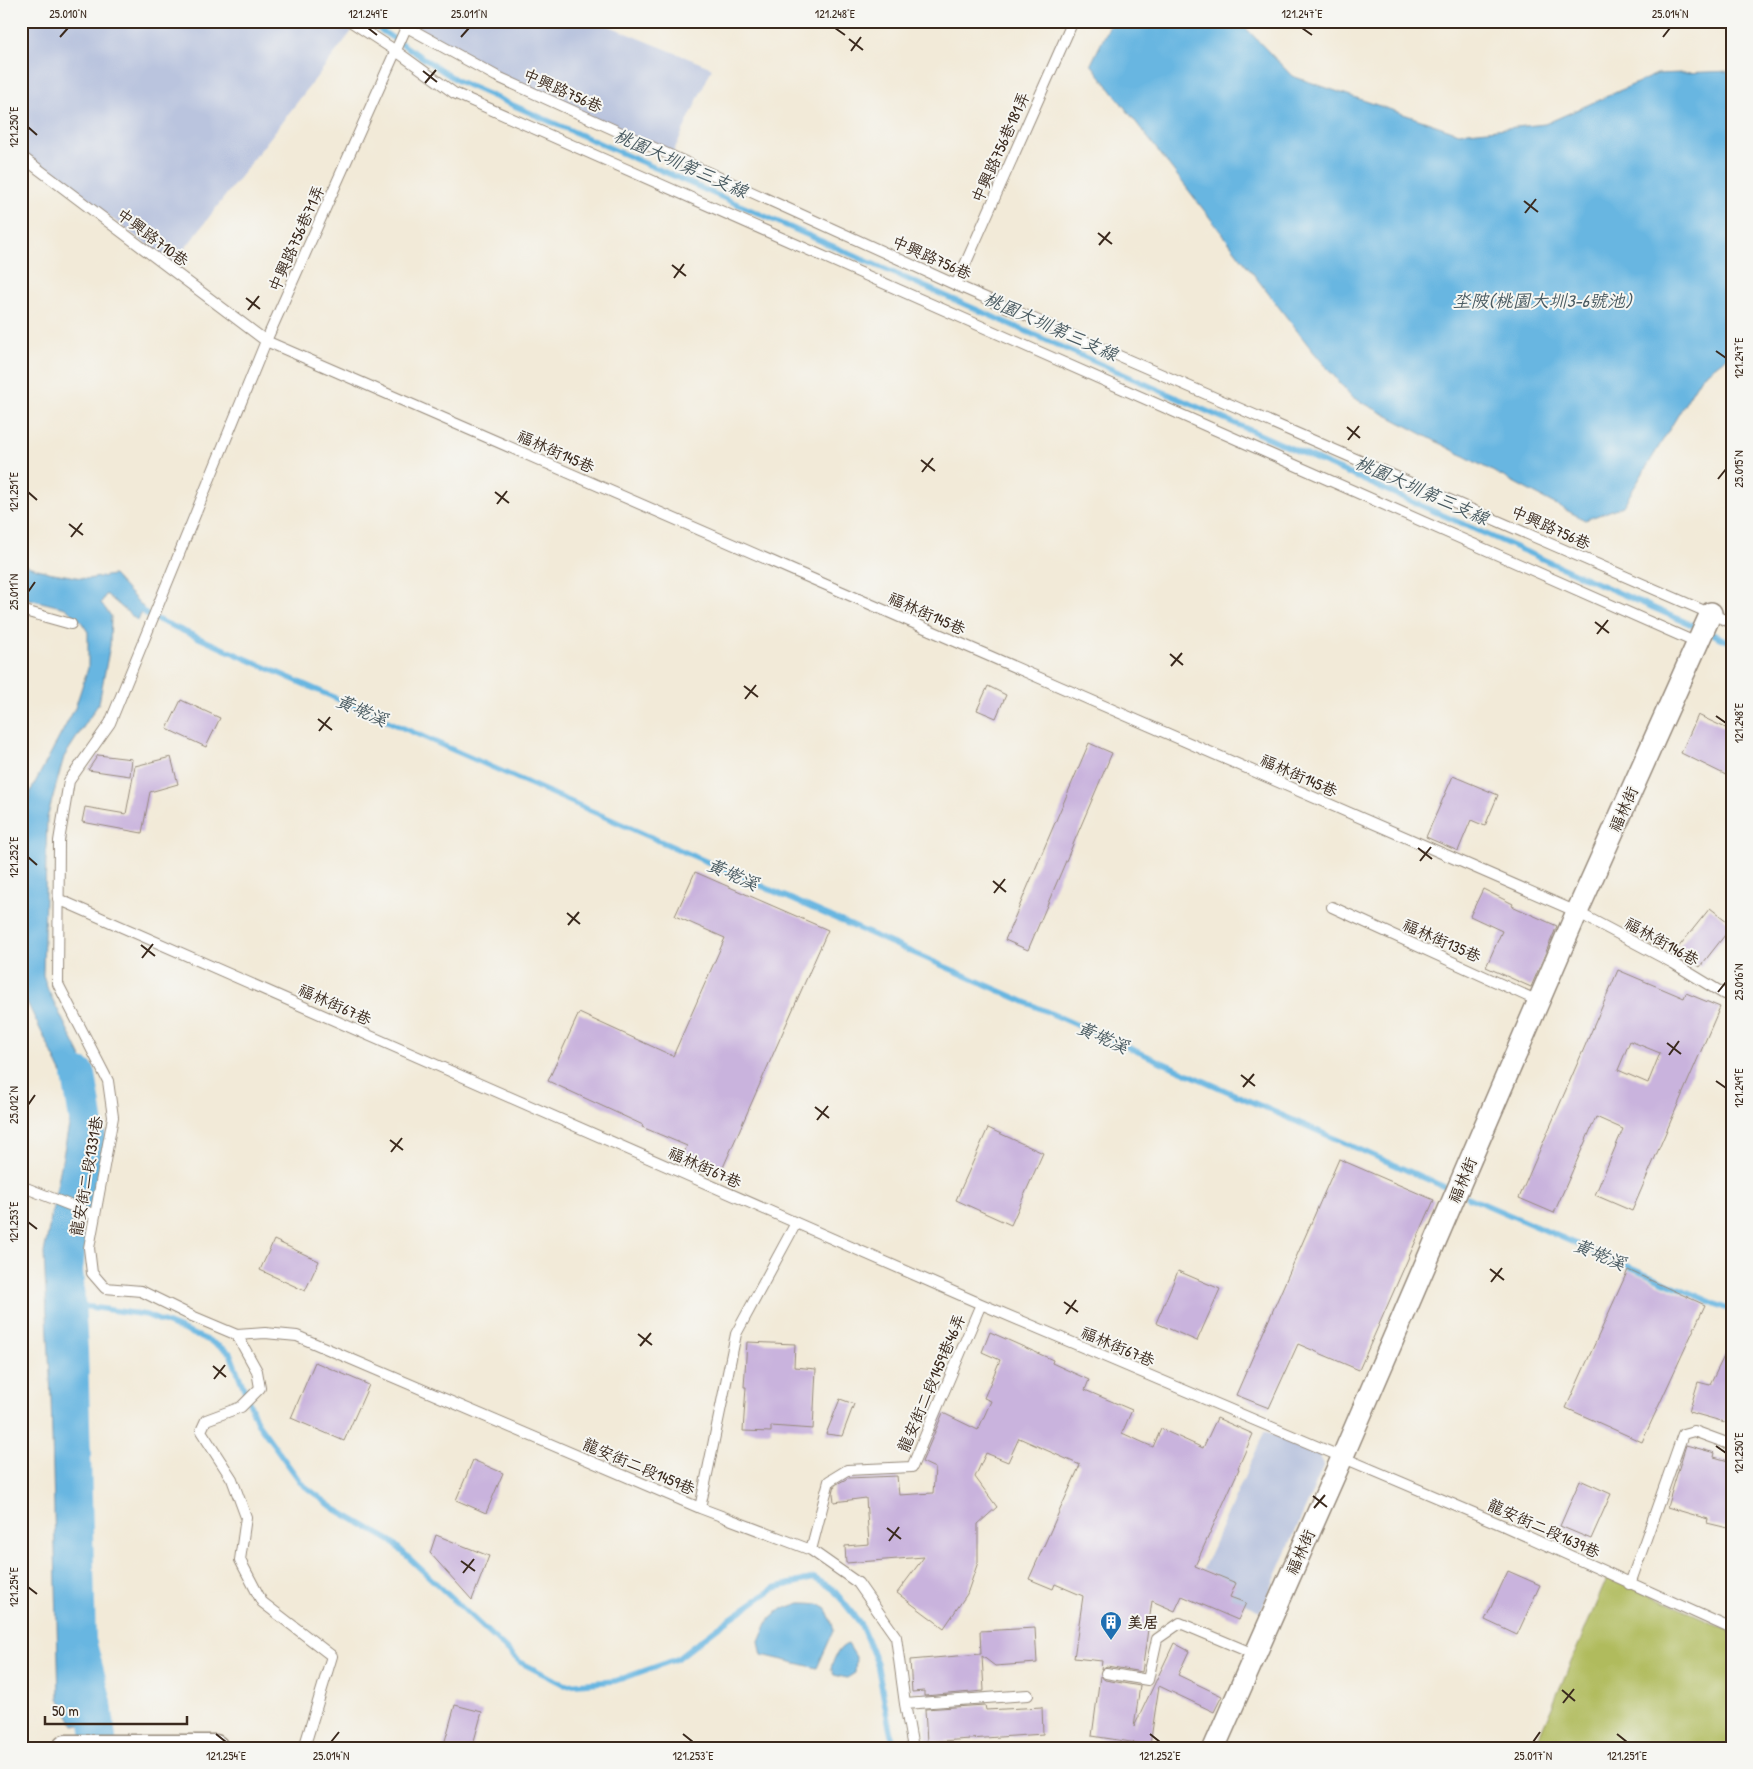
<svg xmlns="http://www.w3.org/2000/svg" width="1753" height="1769" font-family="'Patrick Hand','LXGW WenKai TC',sans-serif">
<rect width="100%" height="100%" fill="#f6f6f2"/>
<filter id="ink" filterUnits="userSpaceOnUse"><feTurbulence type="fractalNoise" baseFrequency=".02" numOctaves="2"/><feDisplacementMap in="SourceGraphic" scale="10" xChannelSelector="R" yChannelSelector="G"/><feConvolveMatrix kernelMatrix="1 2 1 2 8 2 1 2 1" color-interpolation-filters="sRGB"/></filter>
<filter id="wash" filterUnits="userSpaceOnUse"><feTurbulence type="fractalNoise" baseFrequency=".0096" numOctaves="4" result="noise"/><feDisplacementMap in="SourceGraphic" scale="20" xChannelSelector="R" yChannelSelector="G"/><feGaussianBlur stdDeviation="1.12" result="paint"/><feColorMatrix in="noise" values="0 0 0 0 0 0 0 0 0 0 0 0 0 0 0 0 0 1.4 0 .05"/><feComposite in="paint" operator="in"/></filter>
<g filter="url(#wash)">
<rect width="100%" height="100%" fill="#f2ead8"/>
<path fill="#bac4de" d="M23,21H339L352,31L173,264L21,151V23Z
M410,21H597L712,68L672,155L478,65L410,23Z
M1265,1431L1319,1452L1323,1467L1261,1611L1230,1597L1236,1583L1203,1569Z"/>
<path fill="#b0bb5d" stroke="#76723e" d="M1608,1576L1732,1631V1748H1534Z"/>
<path fill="#67b6e1" stroke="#517080" d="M1112,21H1239L1292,76L1459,133L1545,124L1657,74L1732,71V353L1701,377L1623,506L1585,520L1352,397L1312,350L1091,64Z
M21,564L48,572L87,579L113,575L143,607L138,621L106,594L101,603L111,616L110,645L99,703L64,757L47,818L43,975L48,990L85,1065L89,1088L88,1105L72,1223L67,1292L71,1640L76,1678L81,1698L97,1722L74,1726L59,1698L51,1397L44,1253L73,1105L67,1084L21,990V844L30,792L75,708L88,668V632L80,620L65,608L21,597Z
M800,1603C827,1603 826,1606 834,1630L817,1668L762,1655L759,1642L767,1623L777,1611Z
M848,1644L856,1657L855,1673L847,1678L834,1675L831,1668C834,1659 838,1647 848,1644Z"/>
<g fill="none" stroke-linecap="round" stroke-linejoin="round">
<path stroke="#67b6e1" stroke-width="5.5" d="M367,21L458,81L1699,628
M137,606L147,615L1447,1188
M1708,632L1732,643
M1468,1197L1732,1311
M69,1304L146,1315L210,1341L230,1353L257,1422L302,1484L335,1509L391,1541L520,1662L565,1685L615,1681L677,1659L717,1628L774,1588L814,1578L833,1589L860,1623L877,1663L890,1731L896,1748"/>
<path stroke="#67b6e1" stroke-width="34" d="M75,1202L89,1138L79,1075
M69,1243L66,1270L71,1350L79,1641L95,1703L100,1748"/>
</g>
<g id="blocks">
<path fill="#c9b3dd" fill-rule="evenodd" d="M988,686L1006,695L996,718L977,710Z
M181,700L220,718L206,747L167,729Z
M1698,715L1732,731V778L1681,753Z
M1089,743L1112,753L1028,950L1005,940Z
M98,755L132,759L130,776L88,770Z
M171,757L178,784L150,792L142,833L82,822L85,807L126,814L135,766Z
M1453,776L1498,795L1485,826L1471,820L1458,851L1426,837Z
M695,872L828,930L721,1172L683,1155L687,1146L642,1127L643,1125L548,1081L579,1013L673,1056L725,938L675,916Z
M1483,889L1513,904L1512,906L1557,926L1531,987L1486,967L1502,931L1470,916Z
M1710,908L1732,925V926L1700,967L1677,949Z
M1618,970L1684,998L1686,993L1720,1007L1632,1211L1595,1195L1623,1129L1596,1117L1554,1213L1519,1198ZM1630,1041L1660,1053L1648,1083L1618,1070Z
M988,1128L1043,1153L1011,1225L956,1200Z
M1339,1159L1434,1200L1359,1370L1298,1344L1269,1408L1236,1395Z
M274,1240L319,1261L305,1291L260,1270Z
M1628,1270L1705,1305L1642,1442L1566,1408Z
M1178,1271L1220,1289L1197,1341L1156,1323Z
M990,1332L1053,1360L1052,1363L1089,1380L1085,1390L1132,1410L1122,1433L1153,1447L1161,1429L1203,1448L1217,1418L1253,1434L1238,1468L1239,1469L1195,1566L1236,1583L1230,1597L1246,1603L1238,1620L1182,1596L1175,1611L1152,1601L1142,1672L1107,1666L1101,1669L1102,1661L1074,1658L1083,1596L1055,1584L1053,1589L1029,1579L1080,1465L1019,1438L1008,1462L986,1453L975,1477L997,1507L978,1524V1562L967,1594L944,1628L897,1593L924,1557L846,1563L845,1546L869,1544L866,1498L834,1502L833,1493L835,1485L848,1478L897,1476L899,1495L933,1493L935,1468L922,1462L943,1413L978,1430L991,1401L984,1398L1000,1360L982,1352Z
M1732,1340V1424L1689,1412L1698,1382L1710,1385Z
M747,1342L795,1344L794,1367L816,1369L813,1429L771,1426V1432L743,1431L746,1387H744Z
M315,1362L369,1385L344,1441L291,1418Z
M840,1399L854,1404L842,1436L826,1434Z
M1686,1445L1715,1453L1714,1457L1732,1462V1529L1707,1523L1708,1519L1667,1507Z
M473,1460L503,1473L486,1513L456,1500Z
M1580,1480L1611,1494L1591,1539L1560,1526Z
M436,1535L489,1556L472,1600L430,1553Z
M1508,1571L1540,1585L1517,1635L1485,1620Z
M1035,1628L1037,1663L995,1666L982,1656L984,1691L924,1696V1691L912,1692L910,1660L981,1654L980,1631Z
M1174,1643L1189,1651L1178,1675L1222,1696L1214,1712L1159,1686L1150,1745L1092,1736L1100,1676L1105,1680L1140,1686L1134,1727Z
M455,1705L482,1712L472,1748H443Z
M985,1705L986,1710L1042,1707L1043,1734L927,1742L925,1709Z"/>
</g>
</g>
<g filter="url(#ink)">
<use href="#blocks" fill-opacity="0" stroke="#968a7b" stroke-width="1"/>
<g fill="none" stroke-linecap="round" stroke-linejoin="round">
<g stroke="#968a7b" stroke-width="12">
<path id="service" d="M350,21L396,51L454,93L1697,643
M396,21L496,76L956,285L1732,623
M21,156L266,341L1577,912L1673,963L1724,994H1732
M956,285L1073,21
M21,610L71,624
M58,899L981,1304L1502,1525L1732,1629
M1332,907L1538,1001
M21,1186L95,1215
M237,1335L265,1333L297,1336L700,1508L811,1550L858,1583L896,1637L905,1704L913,1748
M700,1508L736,1334L796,1223
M811,1550L829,1481L847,1470L912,1467L981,1304
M1630,1584L1683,1434L1694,1431L1732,1445
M1106,1673L1148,1680L1157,1639L1180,1623L1254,1654
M905,1704L1028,1695
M304,1748L332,1656L262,1602L240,1560L246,1517L232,1479L201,1431L206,1420L241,1407L260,1388L257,1371L237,1335L192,1316L141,1291L105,1288L92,1273L89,1248L113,1117L108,1081L58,984L59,841L69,781L110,723L266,341L409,21"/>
</g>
<g stroke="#968a7b" stroke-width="24">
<path id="minor" d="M1214,1748L1342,1458L1577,912L1711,613"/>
</g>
<g stroke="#968a7b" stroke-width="29">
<path id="tertiary" d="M66,1748H215"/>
</g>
<use href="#service" stroke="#fff" stroke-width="10"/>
<use href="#minor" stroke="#fff" stroke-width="21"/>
<use href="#tertiary" stroke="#fff" stroke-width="26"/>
</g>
</g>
<path fill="none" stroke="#3b2a1e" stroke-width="2" d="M368,28L377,35M835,28L845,35M1302,28L1312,35M60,37L68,28M461,37L469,28M1663,37L1670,28M849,39L863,50M851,51L861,37M423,71L437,82M425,83L436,70M28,127L37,135M1524,201L1538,212M1525,213L1536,199M1098,233L1112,244M1099,245L1110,232M672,265L686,276M674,278L684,264M246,298L260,309M248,310L259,296M1716,351L1726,358M1347,427L1360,438M1348,440L1359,426M921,460L935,471M922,472L933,458M1718,479L1726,469M28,492L37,500M495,492L509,503M497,504L507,491M69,524L83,535M71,537L82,523M28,592L35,582M1595,622L1609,633M1597,634L1608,620M1170,654L1183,665M1171,666L1182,653M744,686L758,697M745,699L756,685M1716,716L1726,723M318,719L332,730M319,731L330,717M1418,848L1432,859M28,857L37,865M1420,861L1431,847M993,881L1006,892M994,893L1005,879M567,913L580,924M568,925L579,912M141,945L155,956M142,958L153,944M1718,992L1726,982M1667,1043L1681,1054M1669,1055L1679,1041M1241,1075L1255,1086M1716,1081L1726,1088M1243,1087L1254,1074M28,1105L35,1095M815,1107L829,1118M817,1120L828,1106M390,1140L403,1150M391,1152L402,1138M28,1222L37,1229M1490,1269L1504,1280M1491,1282L1502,1268M1064,1302L1078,1312M1066,1314L1076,1300M638,1334L652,1345M640,1346L651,1333M213,1366L226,1377M214,1379L225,1365M1716,1446L1726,1453M1313,1496L1327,1507M1314,1508L1325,1495M887,1528L901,1539M889,1541L899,1527M461,1561L475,1571M463,1573L474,1559M28,1587L37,1594M1562,1690L1575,1701M1563,1703L1574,1689M216,1734L226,1742M683,1734L693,1742M1150,1734L1160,1742M1617,1734L1627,1742M331,1742L339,1732M1533,1742L1540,1732"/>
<defs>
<g id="building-pin" transform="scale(1.125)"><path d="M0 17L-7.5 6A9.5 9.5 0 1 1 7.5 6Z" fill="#1f6fb2" stroke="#f6f6f2"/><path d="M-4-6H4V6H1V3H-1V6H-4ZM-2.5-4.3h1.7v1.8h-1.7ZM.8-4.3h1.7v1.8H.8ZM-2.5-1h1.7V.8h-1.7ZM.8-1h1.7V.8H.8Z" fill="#fff"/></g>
</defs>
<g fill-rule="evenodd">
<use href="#building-pin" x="1111" y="1622"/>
</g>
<g text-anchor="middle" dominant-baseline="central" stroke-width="4" stroke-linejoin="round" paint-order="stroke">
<g font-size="16" fill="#3b2a1e" stroke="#f6f6f2">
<text transform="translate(563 90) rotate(24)">中興路756巷</text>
<text transform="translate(1000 147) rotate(-66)">中興路756巷181弄</text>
<text transform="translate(153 237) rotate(37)">中興路710巷</text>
<text transform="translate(296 238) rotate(-66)">中興路756巷71弄</text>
<text transform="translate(932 257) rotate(24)">中興路756巷</text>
<text transform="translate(556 451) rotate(24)">福林街145巷</text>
<text transform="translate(1551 527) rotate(24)">中興路756巷</text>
<text transform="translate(927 613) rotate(24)">福林街145巷</text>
<text transform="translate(1299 775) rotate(24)">福林街145巷</text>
<text transform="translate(1623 809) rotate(-66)">福林街</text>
<text transform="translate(1442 940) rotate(24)">福林街135巷</text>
<text transform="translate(1662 941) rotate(29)">福林街146巷</text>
<text transform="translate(335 1004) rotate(24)">福林街67巷</text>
<text transform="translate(705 1167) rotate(24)">福林街67巷</text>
<text transform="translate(86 1176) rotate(-80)">龍安街二段1331巷</text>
<text transform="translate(1462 1180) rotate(-67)">福林街</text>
<text transform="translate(1118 1346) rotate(23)">福林街67巷</text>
<text transform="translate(931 1383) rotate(-67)">龍安街二段1459巷46弄</text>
<text transform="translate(639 1466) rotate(23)">龍安街二段1459巷</text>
<text transform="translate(1544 1528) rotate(24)">龍安街二段1639巷</text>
<text transform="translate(1300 1552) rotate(-66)">福林街</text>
</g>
<g font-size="16" font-weight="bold" fill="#3b2a1e" stroke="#f6f6f2" text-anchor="start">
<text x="1127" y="1622">美居</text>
</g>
<g font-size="18" font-style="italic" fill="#4a5b62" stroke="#f6f6f2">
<text transform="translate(681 163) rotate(24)">桃園大圳第三支線</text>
<text x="1542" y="300">坔陂(桃園大圳3-6號池)</text>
<text transform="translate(1051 326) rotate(24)">桃園大圳第三支線</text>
<text transform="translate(1422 490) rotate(24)">桃園大圳第三支線</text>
<text transform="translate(362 710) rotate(24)">黃墘溪</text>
<text transform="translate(733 874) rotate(24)">黃墘溪</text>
<text transform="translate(1103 1037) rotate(24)">黃墘溪</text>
<text transform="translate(1600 1254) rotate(23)">黃墘溪</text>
</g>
</g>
<rect width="1753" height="1769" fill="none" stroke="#f6f6f2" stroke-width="55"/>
<path d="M45 1716v8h142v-8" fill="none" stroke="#3b2a1e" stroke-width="2.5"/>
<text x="52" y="1716" font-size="15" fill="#3b2a1e" stroke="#f6f6f2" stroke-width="4" paint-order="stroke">50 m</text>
<rect x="28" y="28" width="1698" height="1714" fill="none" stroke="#3b2a1e" stroke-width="2"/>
<g font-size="12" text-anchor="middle" fill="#3b2a1e">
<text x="68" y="18">25.010°N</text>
<text x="368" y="18">121.249°E</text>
<text x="469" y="18">25.011°N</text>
<text x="835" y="18">121.248°E</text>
<text x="1302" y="18">121.247°E</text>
<text x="1670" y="18">25.014°N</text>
<text transform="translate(14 127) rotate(-90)" y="4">121.250°E</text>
<text transform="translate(1739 358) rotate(-90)" y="4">121.247°E</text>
<text transform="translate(1739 469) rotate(-90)" y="4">25.015°N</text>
<text transform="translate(14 492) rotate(-90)" y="4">121.251°E</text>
<text transform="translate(14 592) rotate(-90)" y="4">25.011°N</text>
<text transform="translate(1739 723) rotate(-90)" y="4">121.248°E</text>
<text transform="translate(14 857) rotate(-90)" y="4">121.252°E</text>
<text transform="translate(1739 982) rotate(-90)" y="4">25.016°N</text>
<text transform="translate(1739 1088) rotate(-90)" y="4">121.249°E</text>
<text transform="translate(14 1105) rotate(-90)" y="4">25.012°N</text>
<text transform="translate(14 1222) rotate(-90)" y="4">121.253°E</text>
<text transform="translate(1739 1453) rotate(-90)" y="4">121.250°E</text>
<text transform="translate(14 1587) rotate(-90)" y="4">121.254°E</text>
<text x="226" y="1760">121.254°E</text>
<text x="331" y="1760">25.014°N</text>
<text x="693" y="1760">121.253°E</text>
<text x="1160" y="1760">121.252°E</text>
<text x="1533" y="1760">25.017°N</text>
<text x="1627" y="1760">121.251°E</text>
</g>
</svg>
